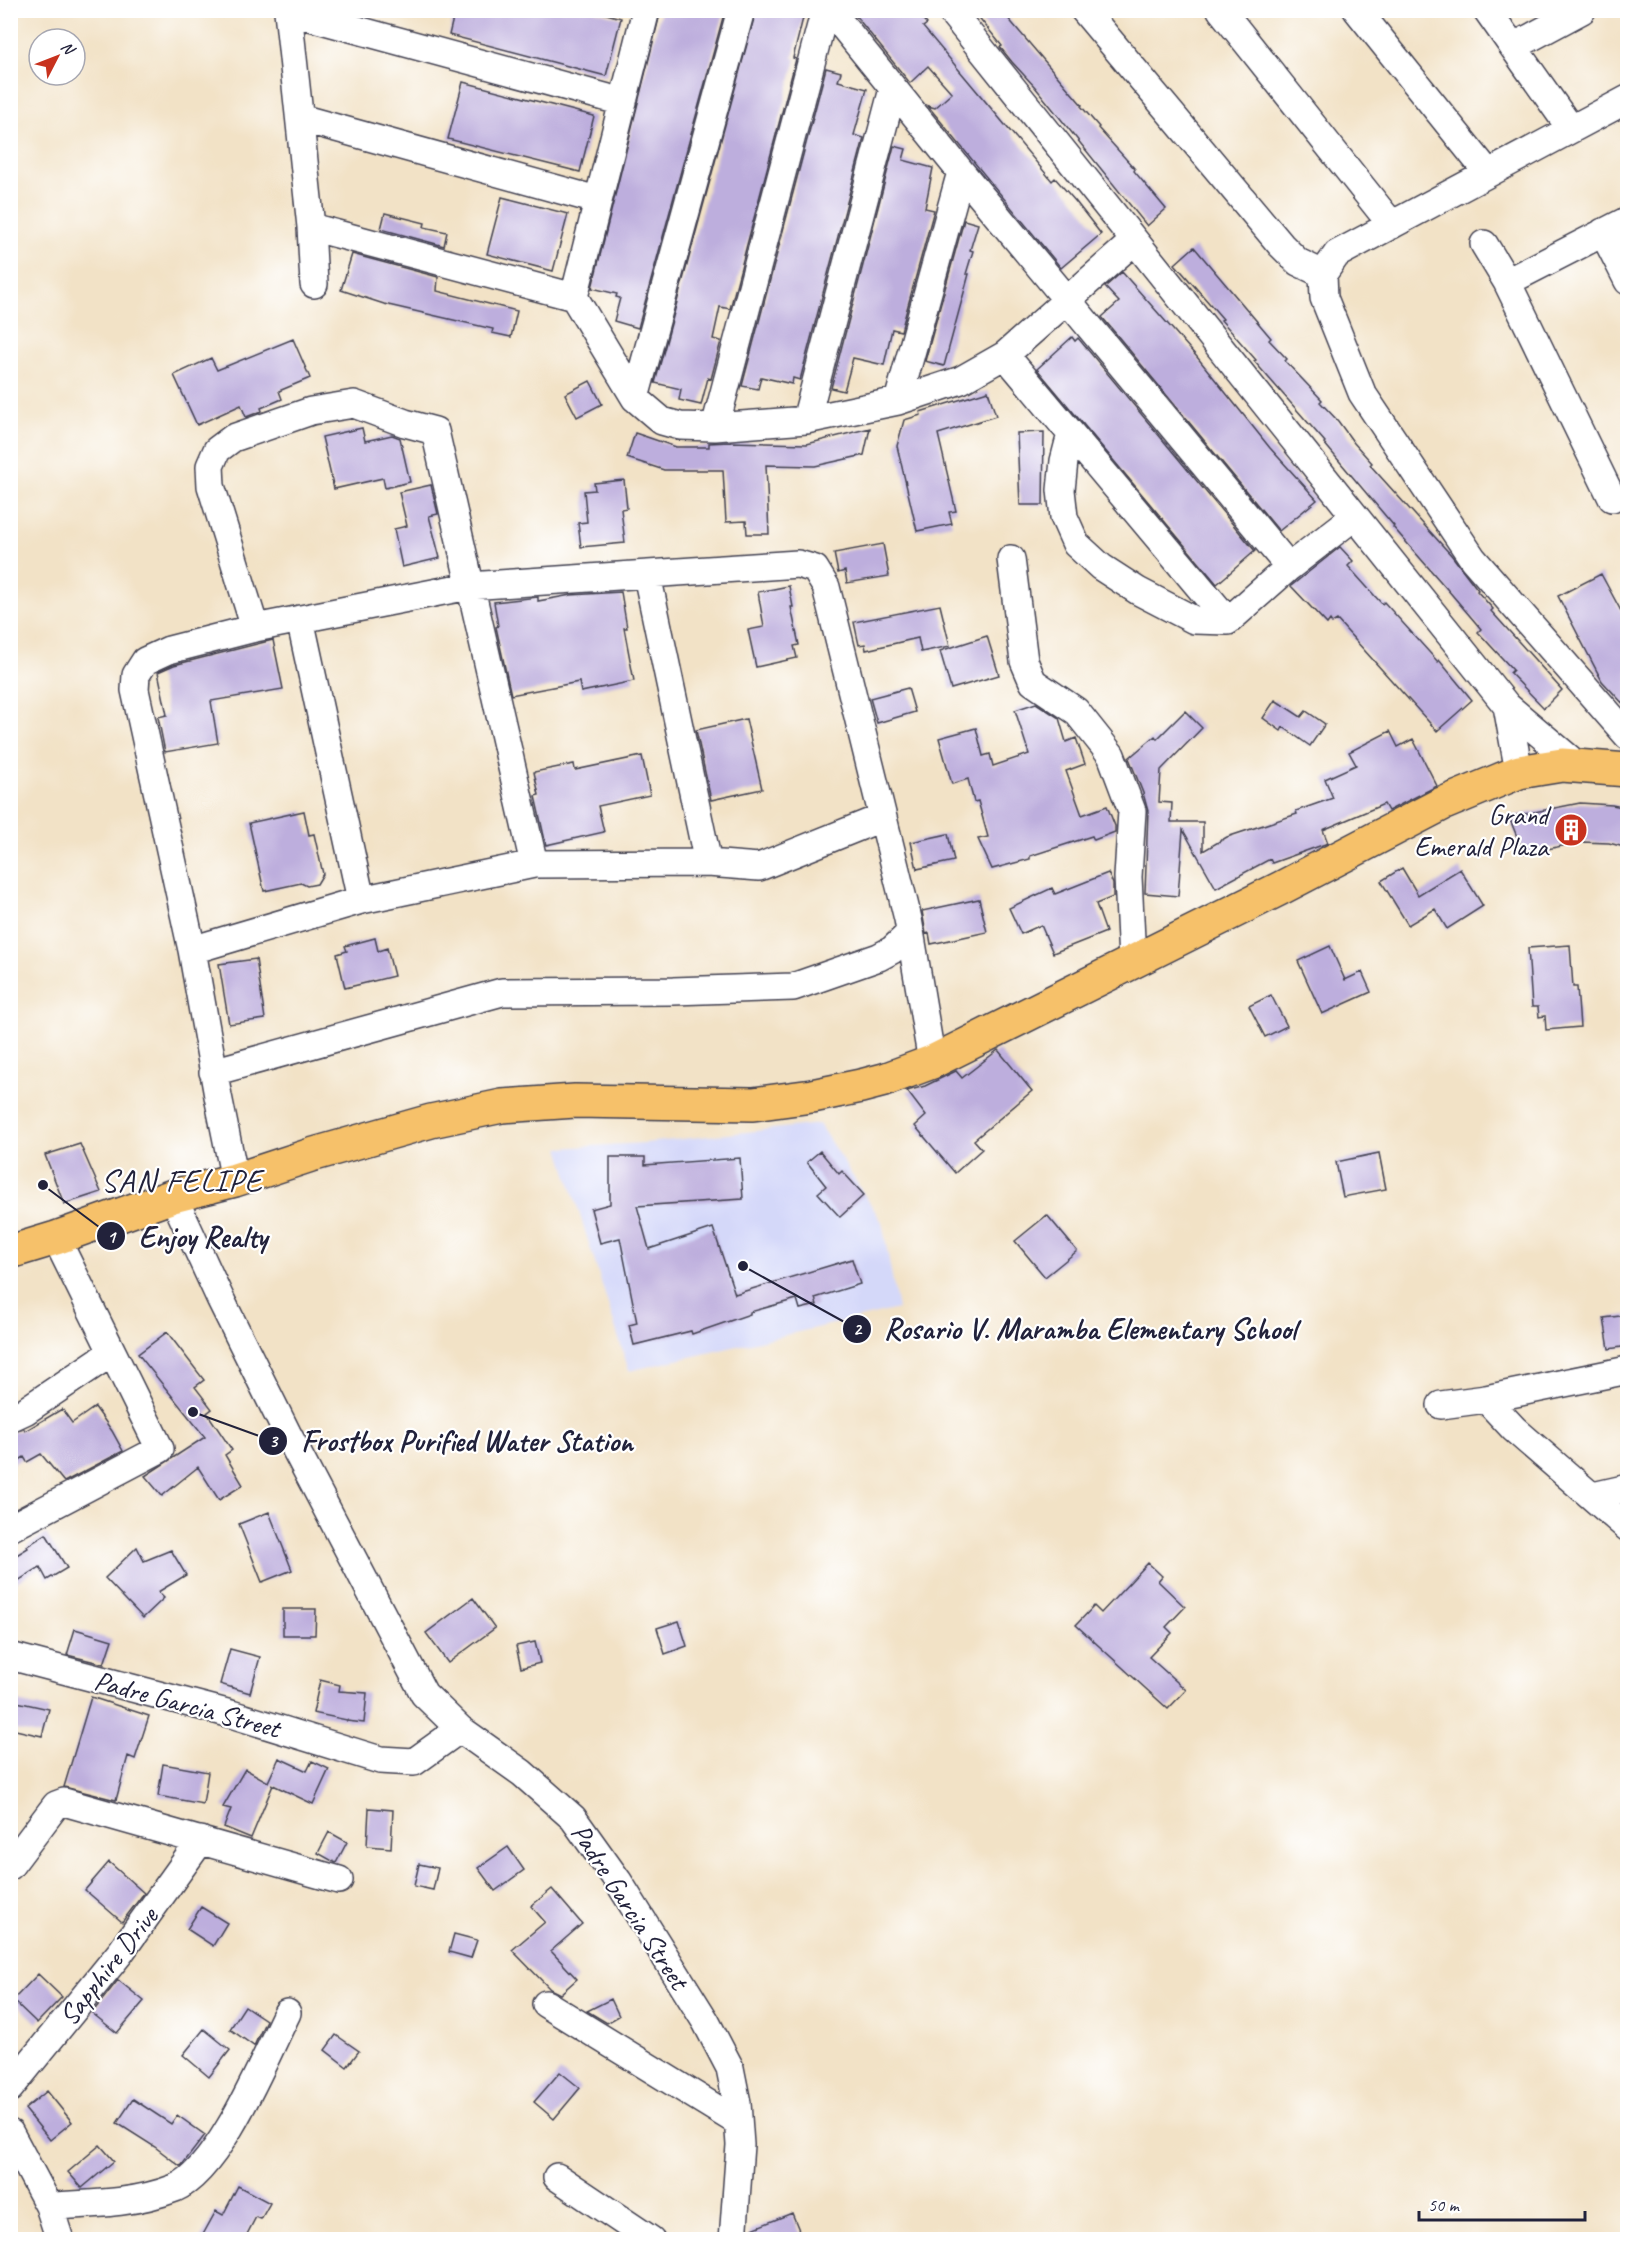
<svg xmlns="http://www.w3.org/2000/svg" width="1638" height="2250" font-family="Caveat,sans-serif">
<rect width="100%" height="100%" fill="#fff"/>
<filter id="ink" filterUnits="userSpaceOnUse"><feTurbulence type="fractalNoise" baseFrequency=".0167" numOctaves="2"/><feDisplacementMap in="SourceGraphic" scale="12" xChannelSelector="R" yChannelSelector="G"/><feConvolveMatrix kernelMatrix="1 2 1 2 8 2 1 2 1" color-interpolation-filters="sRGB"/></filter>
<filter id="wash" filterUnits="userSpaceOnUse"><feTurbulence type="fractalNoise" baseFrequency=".008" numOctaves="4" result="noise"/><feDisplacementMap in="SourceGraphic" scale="24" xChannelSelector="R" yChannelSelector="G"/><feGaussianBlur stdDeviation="1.35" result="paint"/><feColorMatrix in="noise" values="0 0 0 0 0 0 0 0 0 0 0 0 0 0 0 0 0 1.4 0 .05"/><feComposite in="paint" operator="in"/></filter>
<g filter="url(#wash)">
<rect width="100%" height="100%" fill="#f2e2c6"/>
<path fill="#d4d8f9" d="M819,1124L882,1222L898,1309L629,1371L559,1148L645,1143Z"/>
<g id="blocks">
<path fill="#bdaedd" d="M455,10H592L621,18L606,76L449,35Z
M661,10H725L638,328L614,321L620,298L616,297L617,294L592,288Z
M778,10H805L793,58L796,59L730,309L720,307L713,339L721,341L711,379L708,378L701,405L679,400L681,389L655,383L756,11L777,16Z
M851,10H914L927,24L923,27L1052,181L1055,178L1076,202L1101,234L1061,268L928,106L935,108L952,93L928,66L910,83Z
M973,10H1001L1082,105L1081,106L1099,127L1098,128L1135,169L1134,171L1166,209L1147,226L1035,87L1012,62L1000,47L1002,46Z
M826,68L841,72L838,81L867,89L854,135L864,138L800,380L793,378L792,384L761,377L758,389L742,386Z
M463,82L594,116L580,172L448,139Z
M894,146L906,149L903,160L933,168L925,208L934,210L901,331L892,329L884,365L853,358L844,391L831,388Z
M502,197L568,214L553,271L487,254Z
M385,213L425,223L424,227L447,232L444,246L381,229Z
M964,220L978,224L970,250L973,251L966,274H969L944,366L925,361Z
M1194,247L1271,338L1269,340L1287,359L1285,361L1322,400L1320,402L1338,421L1354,443L1372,463L1370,465L1452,556L1478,590L1477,591L1493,609L1491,611L1562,690L1544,708L1510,673L1513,670L1478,632L1481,629L1447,589L1393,527L1394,526L1324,443L1325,442L1254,361L1256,360L1221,320L1223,319L1175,264Z
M352,254L438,277L437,291L517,311L511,337L492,333L493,329L384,304L341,290Z
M1122,272L1197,357L1270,448L1317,500L1279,531L1102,317L1119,302L1105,287Z
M1072,337L1075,341L1078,338L1255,551L1217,584L1037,369Z
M293,339L310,378L279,391L282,399L261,408L262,411L246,417L241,405L197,425L174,375L211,358L217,370Z
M590,381L602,404L577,417L565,394Z
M988,391L996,416L938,434L956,511L949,512L952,524L917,531L897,446L904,420L921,415L920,412Z
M362,428L365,441L392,435L400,438L410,482L385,488L383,478L334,489L322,437Z
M870,428L864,455L815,466L766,465L769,534H747L746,521L726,522L723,470H664L627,458L635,433L676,447H709V443L729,442L807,444Z
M1044,432L1043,505H1020L1017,433Z
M624,480L627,508L621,509L625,543L581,547L578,523L587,522L584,491L595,490L594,483Z
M431,485L438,514L429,516L440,558L402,567L394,529L407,526L399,492Z
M883,544L889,576L847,583L845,571L838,573L834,553Z
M1340,547L1353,561L1348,566L1382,604L1384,602L1438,662L1439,660L1472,700L1437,731L1337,620L1332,623L1330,620L1327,624L1291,586Z
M1601,574L1628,624V709L1602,681L1558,596Z
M789,586L793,607H791L799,645L794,646L797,658L756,667L748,630L764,627L758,592Z
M621,592L627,628H624L634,681L581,692L579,682L511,695L496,627L498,626L494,602L538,597V601L571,595Z
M940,605L950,646L921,652L918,638L866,650L865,644L859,645L854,622Z
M987,636L999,675L951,689L940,651Z
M273,640L283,689L211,701L218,743L165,752L158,717L167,715L158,672L174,665Z
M908,688L915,712L877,723L870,698Z
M1275,700L1301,717L1306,711L1325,724L1310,746L1283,727L1281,731L1263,718Z
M1036,703L1059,718L1066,742L1076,738L1085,764L1066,771L1082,815L1107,806L1115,826V832L1094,840L1092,836L1030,856V859L992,869L978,839L988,837L978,801L974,802L968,779L952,784L939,738L976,728L983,756L990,754L993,766L1029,754L1015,710Z
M1185,711L1202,728L1161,770L1159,802L1172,803L1171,822H1203V851L1227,837L1297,814L1296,811L1333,798L1325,779L1356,765L1349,752L1390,731L1398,747L1413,739L1437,786L1388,811L1384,804L1323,830L1328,843L1272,863L1270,859L1216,888L1183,830L1178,896L1145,893L1148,811L1143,793L1129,758L1155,736L1157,739Z
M746,719L762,789L711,800L696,730Z
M642,756L650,795L598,806L604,832L546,845L535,796L539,795L534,772L574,764L575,770Z
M1580,803L1612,805L1628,808V848L1609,843L1581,842L1524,854L1509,817Z
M304,811L309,835L314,834L323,874L317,884L307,886L301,883L264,891L249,823Z
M948,834L954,861L917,869L911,842Z
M1402,868L1418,895L1460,869L1483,906L1447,929L1435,909L1408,925L1381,881Z
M1108,873L1113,884V897L1096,904L1106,932L1053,953L1041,925L1021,934L1009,908L1052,888L1055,894Z
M979,899L987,932L931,944L929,933L926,934L922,911Z
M375,938L378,951L387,948L394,976L345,988L337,954L347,951L345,946Z
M1570,945L1573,987H1577L1580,1027L1546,1030L1545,1016L1539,1017L1538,1007H1532L1528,948Z
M1330,946L1345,980L1362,972L1371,992L1322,1014L1298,961Z
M256,959L265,1019L229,1024L219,964Z
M1271,995L1287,1026L1265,1037L1249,1006Z
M998,1050L1032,1091L974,1140L982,1149L955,1173L915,1126L926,1116L907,1091L925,1086L956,1071L962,1078Z
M80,1144L101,1192L64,1204L45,1155Z
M820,1151L839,1174L842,1171L864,1195L840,1217L818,1193L826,1186L807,1162Z
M1379,1153L1386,1189L1343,1197L1336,1162Z
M610,1157H645V1165L740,1158L743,1199L637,1206L649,1249L713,1228L735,1294L852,1259L860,1284L815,1298L817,1305L800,1309L797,1299L750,1312V1314L692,1334L691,1331L634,1345L629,1325L637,1323L620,1238L600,1243L591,1209L610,1204Z
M1047,1215L1077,1251L1045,1277L1015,1241Z
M1628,1315V1346L1609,1349L1604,1318Z
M167,1332L204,1380L195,1387L212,1409L207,1413L232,1450L225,1455L243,1485L219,1500L198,1467L162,1496L145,1476L205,1437L138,1354Z
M95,1407L112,1431L123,1451L64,1482L41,1454L27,1462L24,1457L10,1466V1433L24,1429L25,1431L62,1409L72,1423Z
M269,1512L292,1570L262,1582L239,1524Z
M46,1534L67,1568L47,1580L40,1567L10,1586V1559L28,1548L27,1546Z
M137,1547L144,1561L171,1550L186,1575L158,1592L164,1598L143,1618L105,1578Z
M1148,1563L1162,1576L1158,1581L1185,1607L1166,1627L1172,1633L1149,1657L1186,1690L1168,1709L1076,1625L1094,1606L1101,1613Z
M473,1598L495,1628L448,1663L426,1633Z
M283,1609H316L315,1635H283Z
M679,1621L687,1646L665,1654L657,1628Z
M75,1629L112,1640L104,1664L67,1655Z
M535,1642L540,1663L521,1668L516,1646Z
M230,1649L260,1657L250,1693L220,1684Z
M320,1680L340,1685L339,1691L367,1693L364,1723L347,1721V1720L313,1713Z
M91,1697L149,1716L135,1759L128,1756L116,1800L64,1787Z
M17,1702L49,1709L42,1736L11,1729Z
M279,1758L307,1771L312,1761L329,1769L313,1804L271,1784L273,1785L251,1838L224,1827L231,1809L223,1807L245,1769L268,1782Z
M163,1764L208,1772L203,1804L158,1796Z
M369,1808L393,1810L391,1848L367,1846Z
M329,1832L347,1842L336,1863L318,1853Z
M508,1847L524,1870L495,1891L478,1868Z
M109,1862L144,1893L122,1922L85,1890Z
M419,1864L438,1868L433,1890L414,1886Z
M552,1889L582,1924L551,1951L577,1979L560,1994L550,1989L512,1950L545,1922L531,1906Z
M201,1907L227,1923L213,1946L187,1929Z
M454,1934L477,1940L471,1958L449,1952Z
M38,1974L62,1997L37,2023L13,2000Z
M118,1980L144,2001L117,2033L92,2013Z
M611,1999L619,2016L607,2023L587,2011Z
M245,2006L266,2020L254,2046L230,2029Z
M204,2029L230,2050L209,2077L183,2055Z
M336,2035L359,2051L347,2067L325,2050Z
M560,2072L580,2088L554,2119L534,2102Z
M47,2091L72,2122L50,2140L25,2109Z
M133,2099L171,2124L177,2115L205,2135L182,2165L180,2166L155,2147L117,2123Z
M100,2145L114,2161L82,2188L68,2172Z
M238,2186L270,2203L261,2219L256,2217L244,2240H200L216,2211L223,2215Z
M792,2213L803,2240H749L750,2230Z"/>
</g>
</g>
<g filter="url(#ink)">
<use href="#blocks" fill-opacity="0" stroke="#413f50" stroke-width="1.5"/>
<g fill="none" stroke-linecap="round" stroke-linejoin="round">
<g stroke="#413f50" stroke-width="30">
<path id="minor" d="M646,10L574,297L635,398L662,421L680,426L715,427L806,420L898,401L961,380L1005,355L1134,241
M830,10L961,172L1289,567
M950,10L1507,706L1578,766
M1084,10L1281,245L1298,262L1323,274
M1221,10L1392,225
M1357,10L1488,173
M1487,10L1571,129
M1513,47L1582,10
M1628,99L1337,254L1323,274L1324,298L1362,393L1473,559L1628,736
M300,118L597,200
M311,227L574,297
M1603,232L1628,281
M1484,244L1507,282L1612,498
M1507,282L1628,220
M314,284L311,227L288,11L623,102
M1005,355L1228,621L1289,567L1355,516
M635,398L741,10
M898,401L961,172
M806,420L893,89
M715,427L825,10
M1071,434L1064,461L1061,490L1064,517L1076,544L1101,567L1138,591L1194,620L1228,621
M1011,559L1024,661L1033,682L1076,711L1111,755L1132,811L1128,877L1132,961
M647,575L708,863
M300,619L361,900
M255,628L211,486L210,466L217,450L233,438L311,411L354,404L405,423L435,431L534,864
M1507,706L1519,772
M192,950L361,900L534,864L708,863L759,867L881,818
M213,1072L502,992L673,991L793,987L879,957L892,950L910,933
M235,1180L218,1096L192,950L135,690L136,675L145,661L169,650L255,628L469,586L798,564L815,569L826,587L908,919L932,1062
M173,1196L220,1298L287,1433L424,1694L460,1729L522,1773L573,1818L618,1881L706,2022L730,2068L737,2103L740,2145L733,2240
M1486,1399L1514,1429L1628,1528
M1441,1405L1486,1399L1628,1370
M10,1418L25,1411L111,1353
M1593,1496L1628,1488
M10,1528L160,1449L56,1238
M10,1656L231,1714L380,1760L414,1762L460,1729
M10,1866L56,1805L64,1802L339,1880
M546,2004L738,2122
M10,2088L120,1953L201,1840
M10,2133L49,2206L60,2240
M557,2177L651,2240
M49,2206C92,2204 134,2204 175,2188C220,2169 265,2057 287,2013"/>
</g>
<g stroke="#413f50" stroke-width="36">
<path id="major" d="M10,1252L56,1238L173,1196L235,1180L311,1155L431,1121L502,1106L575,1101L753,1104L812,1096L861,1086L884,1080L932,1062L1281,888L1442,804L1519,772L1562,765L1628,770"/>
</g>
<use href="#minor" stroke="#fff" stroke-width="27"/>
<use href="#major" stroke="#f6c16b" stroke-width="33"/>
</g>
</g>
<defs>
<g id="building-disc" transform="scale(1.725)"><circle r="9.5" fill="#c8321e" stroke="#fff"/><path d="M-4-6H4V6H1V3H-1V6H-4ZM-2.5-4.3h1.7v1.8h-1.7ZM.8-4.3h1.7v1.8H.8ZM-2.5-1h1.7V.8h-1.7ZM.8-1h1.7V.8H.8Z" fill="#fff"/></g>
</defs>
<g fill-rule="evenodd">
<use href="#building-disc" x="1571" y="830"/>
</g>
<g text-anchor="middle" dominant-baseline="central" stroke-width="4.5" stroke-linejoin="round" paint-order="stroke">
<g font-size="28" fill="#22223b" stroke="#fff" text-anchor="end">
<text x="1548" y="814">Grand<tspan x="1548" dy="32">Emerald Plaza</tspan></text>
</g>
<g font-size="28" fill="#22223b" stroke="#fff">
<text transform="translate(187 1704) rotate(15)">Padre Garcia Street</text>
<text transform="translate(630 1906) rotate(57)">Padre Garcia Street</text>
<text transform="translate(108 1966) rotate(-52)">Sapphire Drive</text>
</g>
<g font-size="32" letter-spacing="1.5" fill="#22223b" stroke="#fff">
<text x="182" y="1180">SAN FELIPE</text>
</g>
</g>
<path fill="none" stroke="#22223b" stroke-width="2" d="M43 1185L111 1236M743 1266L857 1329M193 1412L273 1441"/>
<g fill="#22223b" stroke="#fff" stroke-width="2">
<circle cx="43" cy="1185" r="6"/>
<circle cx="743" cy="1266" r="6"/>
<circle cx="193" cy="1412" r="6"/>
<circle cx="111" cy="1236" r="15"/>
<circle cx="857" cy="1329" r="15"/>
<circle cx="273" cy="1441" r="15"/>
</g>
<g font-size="18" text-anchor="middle" font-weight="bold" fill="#fff">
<text x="111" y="1243">1</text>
<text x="857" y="1335">2</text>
<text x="273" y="1447">3</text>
</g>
<g font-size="30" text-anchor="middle" font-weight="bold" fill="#22223b" stroke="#fff" stroke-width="4.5" stroke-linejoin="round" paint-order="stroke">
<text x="203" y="1247">Enjoy Realty</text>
<text x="1090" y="1339">Rosario V. Maramba Elementary School</text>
<text x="467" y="1451">Frostbox Purified Water Station</text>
</g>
<rect width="1638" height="2250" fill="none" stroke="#fff" stroke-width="36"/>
<g transform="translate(57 57) rotate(48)"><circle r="28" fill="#ffffff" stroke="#a7a7b1" stroke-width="1.5"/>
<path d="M0-4.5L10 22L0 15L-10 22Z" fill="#c8321e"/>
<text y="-9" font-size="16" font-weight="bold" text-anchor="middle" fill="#22223b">N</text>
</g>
<path d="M1419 2211v9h166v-9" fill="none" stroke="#22223b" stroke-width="3"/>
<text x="1428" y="2211" font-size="18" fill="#22223b" stroke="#ffffff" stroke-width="4.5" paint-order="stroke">50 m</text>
</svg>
